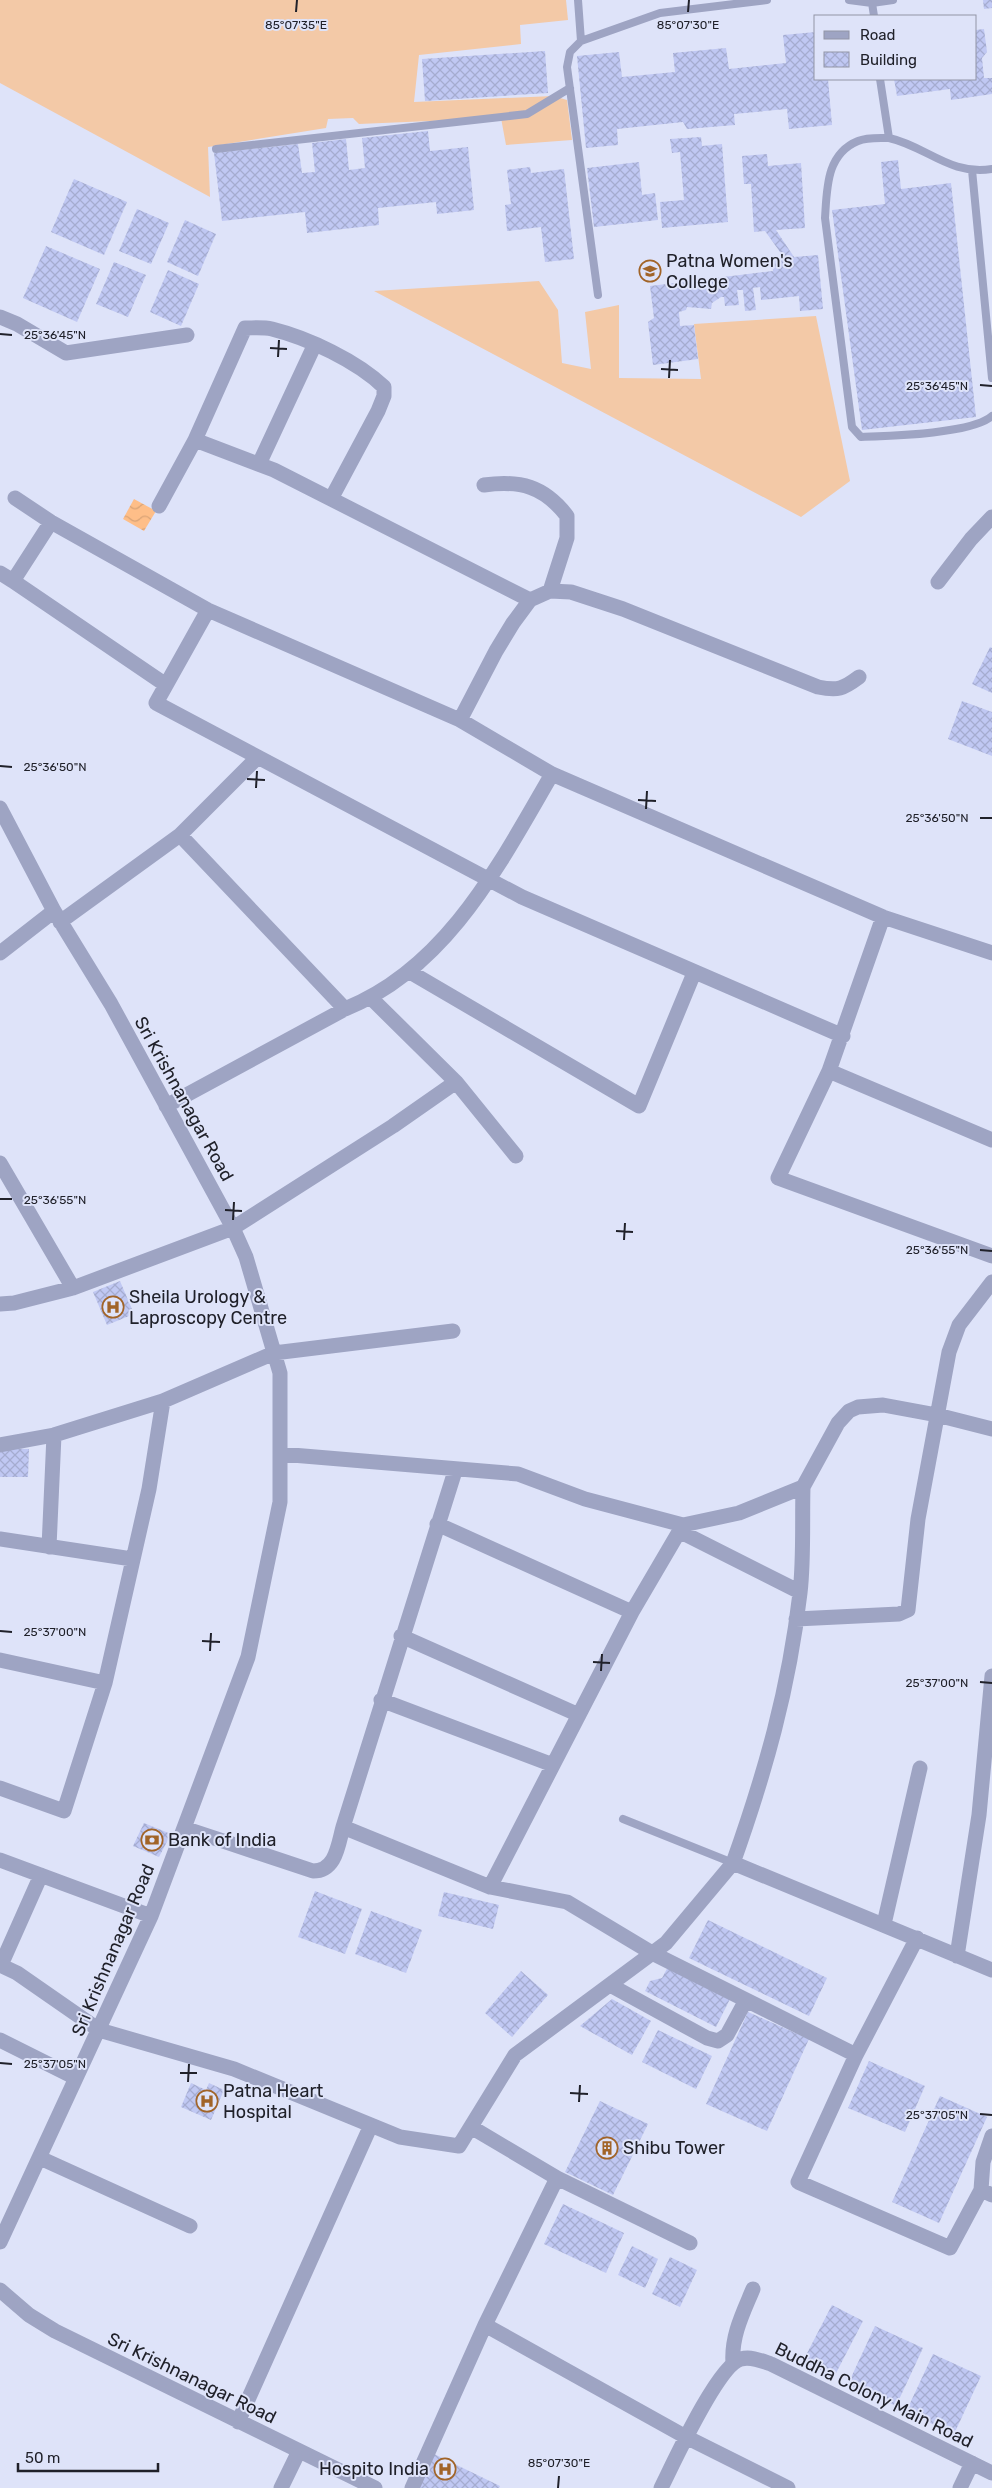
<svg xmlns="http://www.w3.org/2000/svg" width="992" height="2488" font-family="Rubik,sans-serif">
<defs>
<pattern id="water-waves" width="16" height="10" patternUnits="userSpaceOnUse" patternTransform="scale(1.25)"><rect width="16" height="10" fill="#febe88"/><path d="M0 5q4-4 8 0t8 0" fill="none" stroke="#d9a376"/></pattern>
<pattern id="building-cross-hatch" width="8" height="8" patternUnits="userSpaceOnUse" patternTransform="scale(1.25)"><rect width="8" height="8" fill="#c0c8f3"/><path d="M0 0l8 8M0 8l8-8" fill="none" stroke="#a5acd0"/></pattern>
</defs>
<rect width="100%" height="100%" fill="#dee3f9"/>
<path fill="#f3c9a7" d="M0,0H566L568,20L520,25L521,44L419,55L414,102L553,96L567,100L572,140L506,145L501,118L359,124L353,118L328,119L326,128L208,147L210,197L0,83Z
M539,281L558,310L562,363L591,369L585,312L619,305V378L701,379L694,324L816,316L850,481L801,517L374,291Z"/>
<path fill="url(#water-waves)" d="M134,499L156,511L144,531L123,519Z"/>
<path fill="url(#building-cross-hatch)" d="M983,0H992V8L984,9Z
M984,29L987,52L982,58L984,78H992V94L951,100L950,89L897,96L894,79H976V30Z
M816,32V79H828L832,125L789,129L787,109L734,114L735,125L687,129L683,122L617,129L618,145L586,148L577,56L619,52L622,77L675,72L673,53L726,48L729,69L786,63L783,35Z
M545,51L548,93L425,101L422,59Z
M428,131L430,151L468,147L474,210L437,214L436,202L378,208L379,225L307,233L305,212L222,221L214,153L298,144L302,173L315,172L312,143L346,139L349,170L365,168L362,138Z
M701,137L702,146L722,144L728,222L662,228L660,202L684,200L680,152L672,153L670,139Z
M767,154L768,166L801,163L805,228L776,230L794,257L818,255L823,309L800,311L799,296L761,300L760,287L753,288L756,310L745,311L743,290H737L739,305L725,306L724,297H721L712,303L711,309L687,307L686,310L679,312L680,326L694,325L698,359L653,365L648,322L654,318L650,286L773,271L772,261L785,259L765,231L754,232L751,184H744L742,156Z
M898,160L901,189L951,183L976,417L862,430L832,210L885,204L881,162Z
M639,162L642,195L655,193L658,220L594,227L587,168Z
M530,167L531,173L564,169L574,259L545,262L541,227L507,231L505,205L511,204L507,170Z
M74,179L127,202L104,255L51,232Z
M137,209L169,223L151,264L119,251Z
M185,220L216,234L198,276L167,262Z
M46,246L100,269L77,322L23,298Z
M114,262L146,275L128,317L96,304Z
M168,270L199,284L181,326L150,312Z
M990,647L992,648V693L972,684Z
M962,701L992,712V756L948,739Z
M120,1281L134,1314L107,1325L93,1292Z
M0,1448L29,1449L28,1477H0Z
M144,1823L171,1834L159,1857L133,1846Z
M315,1891L362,1909L345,1954L298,1937Z
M444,1892L499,1905L493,1929L438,1916Z
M371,1911L422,1930L406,1973L355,1954Z
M708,1920L827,1978L809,2016L689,1958Z
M670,1963L732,1995L716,2027L645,1991L650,1981L662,1978Z
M521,1971L548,1995L512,2037L485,2013Z
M612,1999L651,2021L632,2055L580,2026Z
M748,2012L809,2039L767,2131L706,2104Z
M658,2030L712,2056L696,2089L642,2062Z
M869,2061L925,2086L905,2132L848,2108Z
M191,2083L206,2090L209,2083L224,2090L211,2120L181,2107Z
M940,2096L987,2117L939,2223L892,2202Z
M600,2101L648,2124L613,2195L565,2172Z
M563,2204L624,2233L606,2273L544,2244Z
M632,2246L658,2259L645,2288L618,2275Z
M670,2257L697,2270L680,2307L652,2294Z
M832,2305L863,2321L834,2377L803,2361Z
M875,2326L923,2348L896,2406L848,2384Z
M933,2354L981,2376L954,2434L906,2412Z
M432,2453L500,2486L499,2488H416Z"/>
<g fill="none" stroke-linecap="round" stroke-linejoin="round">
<path stroke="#9ea4c3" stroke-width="8" d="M578,0L581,41
M849,0L872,3L893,0
M872,3L874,16
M880,79L889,138C880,138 867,137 858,141C826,154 827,189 825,218L852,427L861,437C890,436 972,434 992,416
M889,138C926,146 950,176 992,169
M216,149L527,114L570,88
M972,170L992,378
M598,295L567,67L570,52L581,41L660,13L767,0
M623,1819L733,1863"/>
<path stroke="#9ea4c3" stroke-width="15" d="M0,317L17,324L66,353L187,335
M195,440L274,470L530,600
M259,464L315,344
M484,485C520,480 544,486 567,516V538L550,591
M15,498L51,522L208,610L460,720L552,774L883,917L992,953
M159,506L195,440L245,328C254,328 263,327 272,329C308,338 357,361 384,387V396L378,411L331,499
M51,522L13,581L166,685
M0,573L13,581
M938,582L971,539L992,517
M208,610L156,703L522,897L843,1036
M460,720L496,651L513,623L530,600L550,591L571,592L623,609L818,687C838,691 843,689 859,677
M0,808L54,911L111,1004L233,1228L246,1257L280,1373V1502L248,1657L151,1916L0,2242
M180,835L345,1009
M883,917L829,1071L778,1178L992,1256
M60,922L180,835L258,757
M0,953L54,911
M410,972L639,1106L694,973
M371,998L456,1082L516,1156
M829,1071L992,1140
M166,1106L345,1009C447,968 499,865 552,774
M0,1163L73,1288
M0,1304L14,1303L73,1288L233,1228L393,1126L456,1082
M0,1445L54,1435L163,1401L274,1353L453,1331
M280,1454L518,1474L585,1499L683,1525L739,1513L803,1487L838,1423L849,1411L858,1407L883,1405L937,1415L992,1429
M437,1524L632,1612
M679,1531L800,1592
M0,1539L132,1559
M49,1547L54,1435
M796,1619L899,1614L908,1610L918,1519L949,1352L959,1325L992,1282
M401,1636L579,1715
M0,1660L105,1683
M381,1700L553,1765
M0,1788L64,1811L105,1683L149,1489L163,1401
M343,1827L455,1471
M184,1828L313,1871C336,1871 338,1845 343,1827L490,1887L567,1902L652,1953L856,2055
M0,1860L151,1916
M733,1863C765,1773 789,1689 800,1593C804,1559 802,1522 803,1487
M490,1887L632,1612L683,1525
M884,1924L920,1768
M917,1938L856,2055L798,2182L950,2248L981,2190L992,2195
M957,1956L979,1815L992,1676
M0,1965L17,1973L99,2030L234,2069L400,2137L459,2146L515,2055L666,1943L733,1863L992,1970
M1,1965L41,1875
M610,1985L707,2038L718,2041L727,2035L746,2000
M0,2040L76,2078
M40,2158L190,2226
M557,2178L690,2243
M981,2190L983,2162L992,2136
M0,2290L29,2315L55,2331L375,2488
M485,2325L686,2437L788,2488
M733,2363C731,2336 743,2313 753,2289
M238,2422L371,2125
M281,2488L299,2451
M412,2488L485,2325L557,2178L471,2127
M661,2488C673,2464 718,2365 741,2359C751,2356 762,2361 771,2364L992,2473
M960,2488L972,2463"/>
</g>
<path fill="none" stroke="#20212a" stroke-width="2" d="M296,12L297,0M688,12L689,0M0,334L12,335M270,348L287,349M278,357L279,340M661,369L678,370M669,378L670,360M980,385L992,386M0,766L12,767M247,779L265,780M256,788L257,771M638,800L656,801M646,809L647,791M980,818H992M0,1199H12M225,1210L242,1211M233,1220L234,1202M616,1231L633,1232M624,1240L625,1223M980,1250L992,1251M0,1631L12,1632M202,1641L220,1642M210,1651L211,1633M593,1662L610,1663M601,1671L602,1654M980,1682L992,1683M0,2063L12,2064M180,2073H197M188,2082L189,2064M570,2093L588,2094M579,2102L580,2085M980,2114L992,2115M558,2488L559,2476"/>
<defs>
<g id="university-ring" transform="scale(1.125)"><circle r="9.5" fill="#dee3f9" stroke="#a16428" stroke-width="1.5"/><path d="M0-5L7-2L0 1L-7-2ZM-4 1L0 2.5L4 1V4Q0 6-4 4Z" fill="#a16428"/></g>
<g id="hospital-ring" transform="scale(1.125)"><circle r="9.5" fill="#dee3f9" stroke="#a16428" stroke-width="1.5"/><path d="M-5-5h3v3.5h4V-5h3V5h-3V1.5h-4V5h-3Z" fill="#a16428"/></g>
<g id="bank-ring" transform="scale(1.125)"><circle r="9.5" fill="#dee3f9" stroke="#a16428" stroke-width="1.5"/><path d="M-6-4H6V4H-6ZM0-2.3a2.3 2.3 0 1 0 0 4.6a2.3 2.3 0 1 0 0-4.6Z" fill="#a16428"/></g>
<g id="building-ring" transform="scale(1.125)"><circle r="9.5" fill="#dee3f9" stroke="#a16428" stroke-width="1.5"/><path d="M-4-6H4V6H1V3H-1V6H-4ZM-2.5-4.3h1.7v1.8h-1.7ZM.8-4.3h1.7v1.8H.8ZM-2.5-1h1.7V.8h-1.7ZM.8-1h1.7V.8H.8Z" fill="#a16428"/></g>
</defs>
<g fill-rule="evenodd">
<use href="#university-ring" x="650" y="271"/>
<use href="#hospital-ring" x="113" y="1307"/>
<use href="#bank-ring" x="152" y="1840"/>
<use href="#hospital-ring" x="207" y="2101"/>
<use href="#building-ring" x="607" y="2148"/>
<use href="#hospital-ring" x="445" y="2469"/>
</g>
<g text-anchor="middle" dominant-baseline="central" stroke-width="4" stroke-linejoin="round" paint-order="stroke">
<g font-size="18" fill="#20212a" stroke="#dee3f9" text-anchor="start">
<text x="666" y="261">Patna Women's<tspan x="666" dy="21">College</tspan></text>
<text x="129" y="1297">Sheila Urology &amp;<tspan x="129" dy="21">Laproscopy Centre</tspan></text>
<text x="168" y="1840">Bank of India</text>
<text x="223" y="2091">Patna Heart<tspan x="223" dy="21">Hospital</tspan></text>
<text x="623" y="2148">Shibu Tower</text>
<text x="429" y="2469" text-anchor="end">Hospito India</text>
</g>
<g font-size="18" fill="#20212a" stroke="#dee3f9">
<text transform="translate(184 1099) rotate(61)">Sri Krishnanagar Road</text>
<text transform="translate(113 1950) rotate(-67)">Sri Krishnanagar Road</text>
<text transform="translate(192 2378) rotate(26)">Sri Krishnanagar Road</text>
<text transform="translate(874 2395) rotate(26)">Buddha Colony Main Road</text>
</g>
</g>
<g font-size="12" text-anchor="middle" fill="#20212a" stroke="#dee3f9" stroke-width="4" stroke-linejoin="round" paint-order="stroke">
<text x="296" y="29">85°07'35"E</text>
<text x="688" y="29">85°07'30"E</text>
<text x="55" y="339">25°36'45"N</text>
<text x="937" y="390">25°36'45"N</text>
<text x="55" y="771">25°36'50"N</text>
<text x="937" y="822">25°36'50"N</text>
<text x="55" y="1204">25°36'55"N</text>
<text x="937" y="1254">25°36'55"N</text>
<text x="55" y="1636">25°37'00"N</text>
<text x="937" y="1687">25°37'00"N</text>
<text x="55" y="2068">25°37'05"N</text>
<text x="937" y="2119">25°37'05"N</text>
<text x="559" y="2467">85°07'30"E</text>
</g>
<rect x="814" y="15" width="162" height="65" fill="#dee3f9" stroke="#9295a6"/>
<rect x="824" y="31" width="25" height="8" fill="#9ea4c3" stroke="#9295a6"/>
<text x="860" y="40" font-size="15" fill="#20212a">Road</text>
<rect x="824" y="52" width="25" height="15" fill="url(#building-cross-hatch)" stroke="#9295a6"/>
<text x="860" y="65" font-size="15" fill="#20212a">Building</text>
<path d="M18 2463v8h140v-8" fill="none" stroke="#20212a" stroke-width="2.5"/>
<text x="25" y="2463" font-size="15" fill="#20212a" stroke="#dee3f9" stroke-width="4" paint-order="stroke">50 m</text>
</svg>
